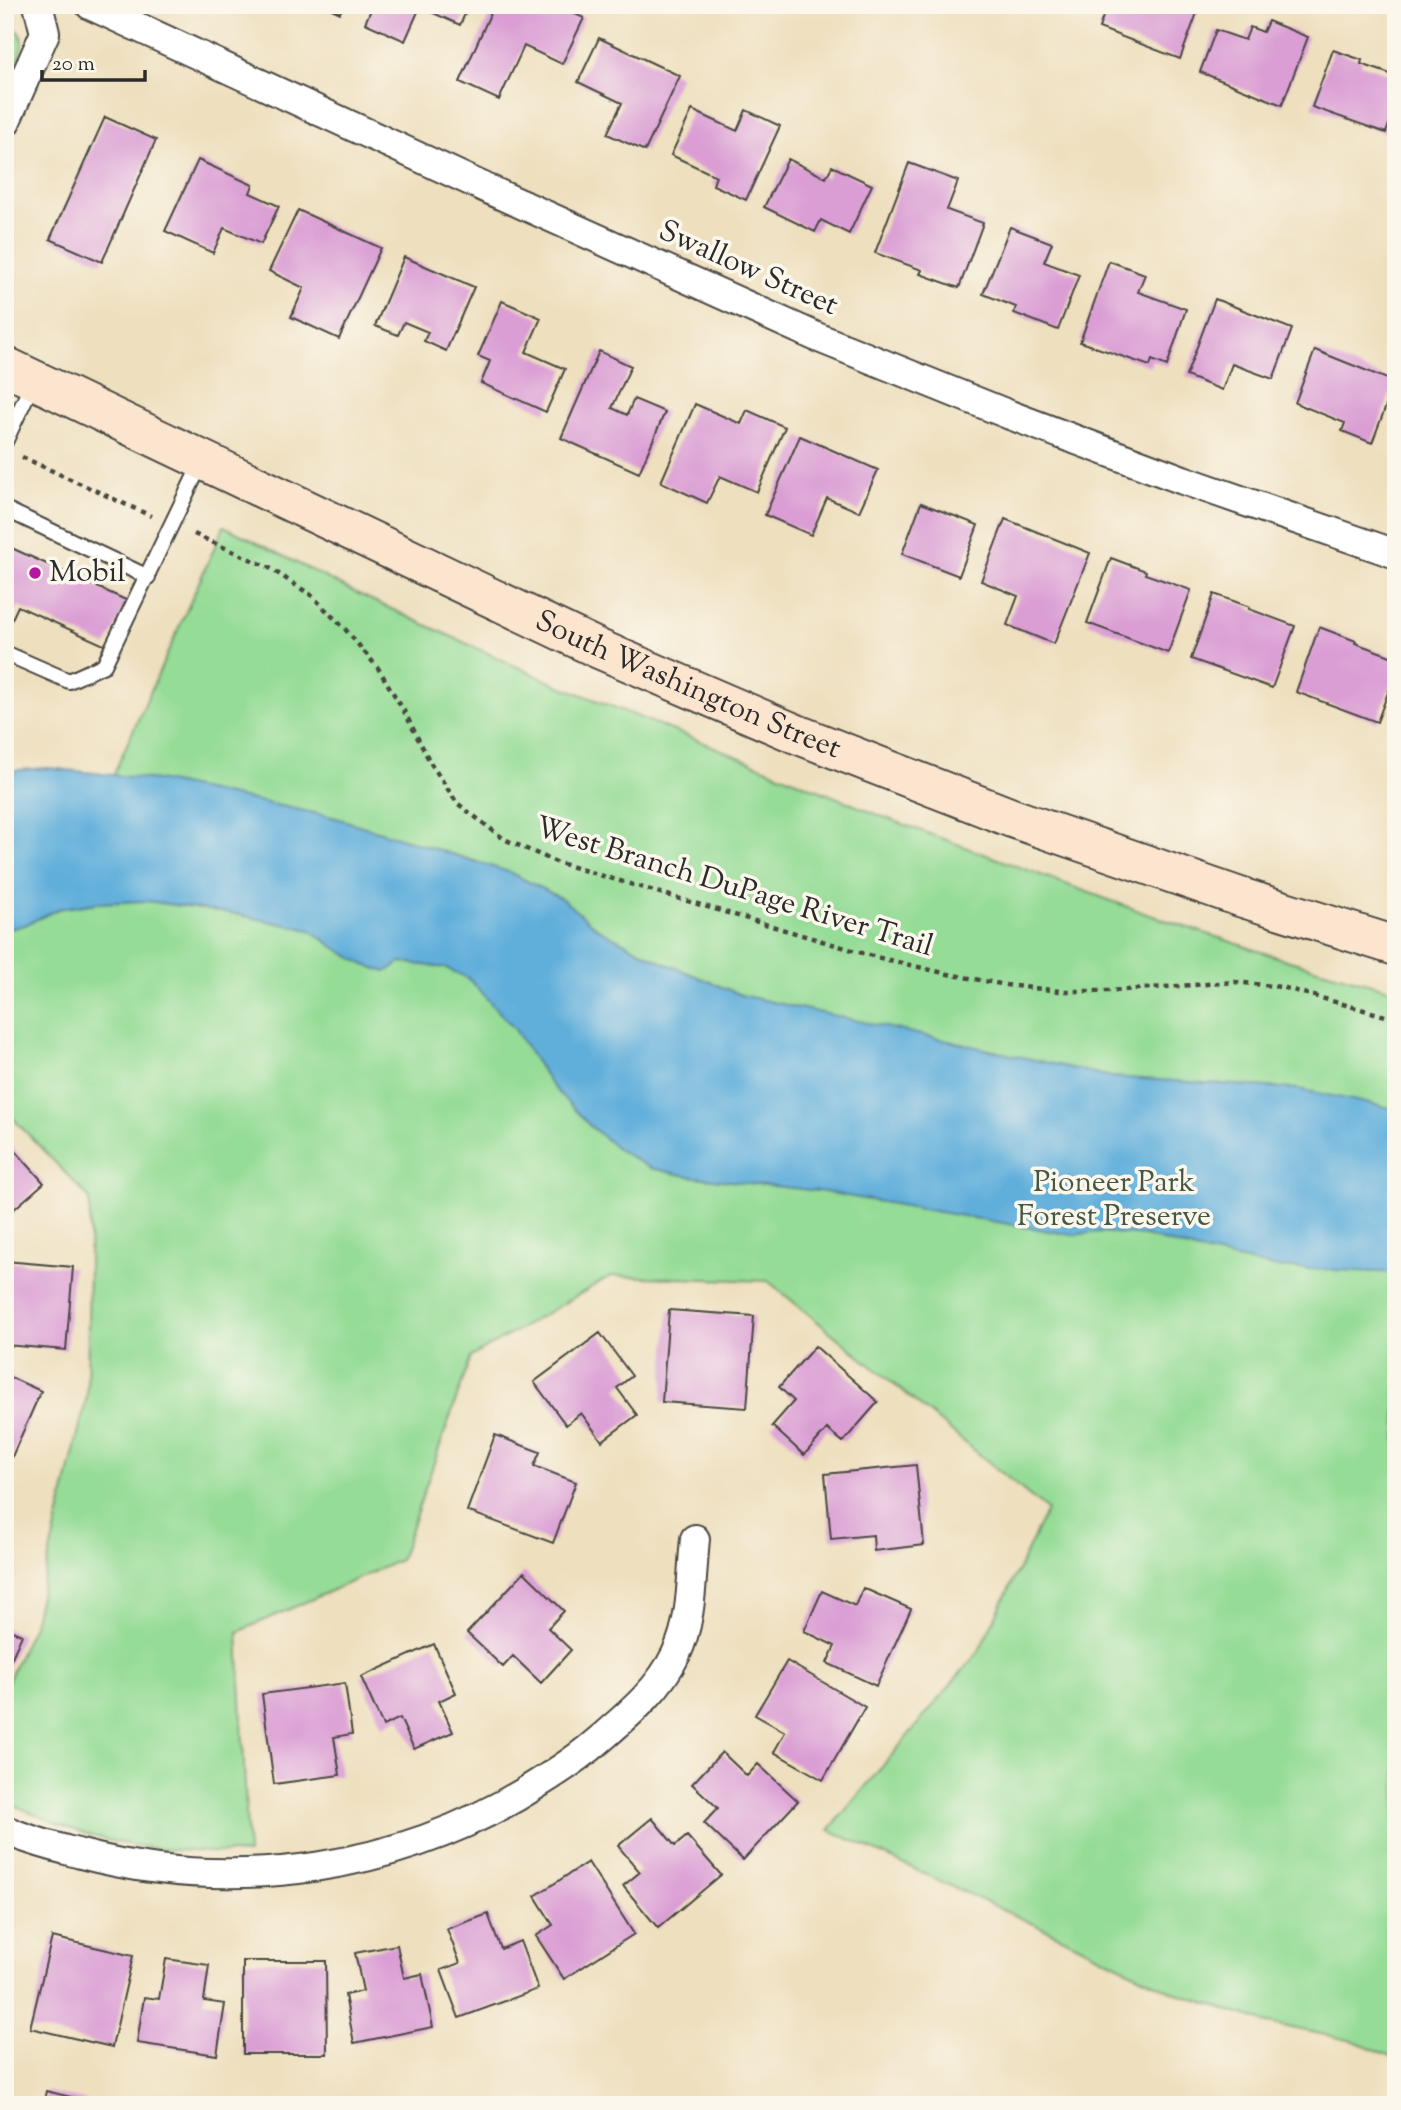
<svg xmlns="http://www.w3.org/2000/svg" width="1401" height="2110" font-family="'Sorts Mill Goudy',serif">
<rect width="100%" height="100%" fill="#fbf7ec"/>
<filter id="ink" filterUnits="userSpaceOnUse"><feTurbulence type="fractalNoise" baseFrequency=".0143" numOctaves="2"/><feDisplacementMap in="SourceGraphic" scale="14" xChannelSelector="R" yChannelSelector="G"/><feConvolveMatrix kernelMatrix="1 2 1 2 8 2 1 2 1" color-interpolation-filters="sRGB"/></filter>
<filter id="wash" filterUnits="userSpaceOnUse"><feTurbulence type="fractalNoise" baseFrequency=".00686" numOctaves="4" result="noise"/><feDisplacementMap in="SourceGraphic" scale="28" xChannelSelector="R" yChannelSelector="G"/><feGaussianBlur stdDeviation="1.57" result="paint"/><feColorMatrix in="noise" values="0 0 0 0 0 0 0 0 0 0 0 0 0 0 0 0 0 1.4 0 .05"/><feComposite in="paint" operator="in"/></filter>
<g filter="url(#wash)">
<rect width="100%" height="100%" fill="#eedfbe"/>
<path fill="#95dc96" stroke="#608460" stroke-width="2" d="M7,26C38,33 13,69 5,87V27Z
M224,526L354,592L555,684L707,744L881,816L1147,914L1286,960L1396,991V2058L1354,2041L1264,2022L1173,1992L1064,1938L829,1830L979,1651L1047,1510L768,1281L611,1276L471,1357L400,1560L238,1632L248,1854C201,1851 152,1851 107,1840C71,1831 39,1816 5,1801V1688L33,1625L87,1396L90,1199L5,1110V865L46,866L113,776Z"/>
<path fill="#61afdb" stroke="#466d83" stroke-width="2" d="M48,768L158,780L333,817L509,872L561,898L598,929L660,961L741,995L1112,1077L1298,1089L1396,1109V1273L1273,1267L1195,1250L1145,1236L1100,1232L1072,1235L818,1191L687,1176L650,1168L619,1150L589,1125L551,1085L514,1028L468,978L446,968L401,962L386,972L365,965L337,949L310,930L235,914L146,901L97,903L58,909L25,925L5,930V771Z"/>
<g id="blocks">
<path fill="#da9ed4" d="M323,5H343L340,13Z
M373,5H469L460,25L420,7L405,41L365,23Z
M494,5H568L566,10L584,18L562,64L524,46L499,100L460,82Z
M1107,5H1200L1180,59L1099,28Z
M1268,21L1308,37L1282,105L1200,72L1216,30L1245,40L1250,27L1263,32Z
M599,38L680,76L645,151L607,134L622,103L578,82Z
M1333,50L1362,60L1361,64L1396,76V105L1386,133L1312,107Z
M692,110L737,131L746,110L780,126L746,200L713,185L716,176L671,155Z
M105,117L156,140L102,262L50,239Z
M788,159L826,178L832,166L872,185L849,234L821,220L815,232L764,207Z
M198,160L253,185L250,193L279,206L261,244L224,228L213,253L165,231Z
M909,163L958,181L947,210L983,223L959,288L920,274L922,270L875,253Z
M298,210L381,248L339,339L291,317L304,288L269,271Z
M1010,227L1052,243L1044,262L1079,275L1058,330L1014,313L1016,307L983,294Z
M404,257L474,287L446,351L424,341L428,332L404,322L398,335L375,326Z
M1109,261L1145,274L1138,292L1186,309L1167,366L1152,360L1150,366L1080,342Z
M1215,299L1292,329L1273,379L1232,364L1222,390L1186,376Z
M502,301L541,318L526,352L565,369L546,412L481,383L490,361L478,356Z
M1315,350L1395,382L1372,443L1342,431L1345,423L1295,403Z
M599,351L631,366L612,408L627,415L634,399L665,412L639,473L561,438Z
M695,404L741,424L747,410L785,427L757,492L720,476L707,503L661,482Z
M800,436L878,470L859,512L827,498L811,535L765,515Z
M921,503L978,525L959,576L902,554Z
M1005,519L1090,553L1054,644L1007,625L1018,596L981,581Z
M5,545L128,601L106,646L18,606L5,634Z
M1111,558L1146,571L1145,574L1191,590L1168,653L1087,623Z
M1214,594L1250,607L1249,609L1295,626L1272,688L1191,659Z
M1319,627L1356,641L1355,643L1396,658V671L1377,722L1296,692Z
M5,1139L44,1183L5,1217Z
M5,1261L73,1267L66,1350L5,1345Z
M669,1310L754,1316L747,1408L662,1402Z
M600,1333L632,1376L617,1388L637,1415L602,1441L581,1413L566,1425L534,1382Z
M815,1346L878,1402L843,1442L827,1429L804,1455L772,1426L794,1401L779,1387Z
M5,1375L41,1391L7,1468L5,1467Z
M495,1435L540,1452L534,1466L576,1482L553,1543L467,1511Z
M916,1465L924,1545L874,1551L873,1535L831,1539L825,1474Z
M524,1572L564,1611L548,1628L571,1650L541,1683L513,1656L503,1667L467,1633Z
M863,1588L911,1609L876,1686L827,1663L835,1646L804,1631L822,1591L855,1606Z
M5,1628L22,1635L5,1673Z
M434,1644L456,1693L439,1701L453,1732L414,1749L400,1718L383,1726L361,1677Z
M787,1661L865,1707L823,1780L774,1752L785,1732L755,1715Z
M345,1683L352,1734L334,1737L340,1775L274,1784L262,1694Z
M722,1752L747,1776L758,1764L798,1801L743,1860L704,1823L718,1808L692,1784Z
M652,1818L675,1846L687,1836L721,1875L658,1928L623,1886L640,1872L618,1846Z
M588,1862L634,1934L564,1979L536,1936L553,1925L535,1896Z
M488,1914L501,1949L520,1941L538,1989L459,2018L441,1970L460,1963L447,1929Z
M52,1937L133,1956L112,2047L30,2028Z
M397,1945L404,1978L422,1974L433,2027L354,2043L345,1995L363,1991L355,1953Z
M166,1959L209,1965L204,2001L225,2004L217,2055L137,2043L144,1997L159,1999Z
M243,1961H326L327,2054H243Z
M46,2091L100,2104V2105H43Z"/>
</g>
</g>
<g filter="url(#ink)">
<use href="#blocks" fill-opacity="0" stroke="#484641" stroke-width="2"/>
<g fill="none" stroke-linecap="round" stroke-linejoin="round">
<g stroke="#484641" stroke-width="18">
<path id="service" d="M5,442L34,380
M5,509L148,577
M5,653L69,681L104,665L202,461"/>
</g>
<g stroke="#484641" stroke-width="32">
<path id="minor" d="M90,5L490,190L819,338L1010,415L1183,480L1396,554
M5,123L45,33L38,5
M5,1830C30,1841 55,1847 81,1854C236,1895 404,1870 539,1783C560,1770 580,1757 599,1740C628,1715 659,1690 676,1654C693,1620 691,1576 695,1539"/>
</g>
<g stroke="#484641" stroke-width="42">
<g id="secondary">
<path id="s1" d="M5,366L599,649L794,733L1012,818L1240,897L1396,946"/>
</g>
</g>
<path stroke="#484641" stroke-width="4.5" stroke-dasharray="5 5" stroke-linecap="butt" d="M22,457L151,516
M194,534L268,567L311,595L345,629L378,668L404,711L430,762L457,803L504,839L556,862L876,957L948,974L1006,985L1060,991H1109L1235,982L1282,987L1396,1019"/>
<use href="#service" stroke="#fff" stroke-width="14"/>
<use href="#minor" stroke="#fff" stroke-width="28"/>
<use href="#secondary" stroke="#fce5cf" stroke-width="38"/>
</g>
</g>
<circle fill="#b5179e" stroke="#fbf7ec" stroke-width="2.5" cx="35" cy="573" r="7"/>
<g text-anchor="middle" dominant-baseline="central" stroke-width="7" stroke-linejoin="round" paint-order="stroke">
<g font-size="30" fill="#2b2b2b" stroke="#fbf7ec">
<text transform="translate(748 269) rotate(24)">Swallow Street</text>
<text stroke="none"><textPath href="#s1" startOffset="754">South Washington Street</textPath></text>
<text transform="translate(734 888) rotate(17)">West Branch DuPage River Trail</text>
</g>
<g font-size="30" fill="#2b2b2b" stroke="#fbf7ec" text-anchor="start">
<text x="49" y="573">Mobil</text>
</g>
<g font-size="30" fill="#465746" stroke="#fbf7ec">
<text x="1114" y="1183">Pioneer Park<tspan x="1114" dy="34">Forest Preserve</tspan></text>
</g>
</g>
<rect width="1401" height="2110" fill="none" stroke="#fbf7ec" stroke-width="28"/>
<path d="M42 70v10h103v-10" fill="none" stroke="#2b2b2b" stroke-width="3.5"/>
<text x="52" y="70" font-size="21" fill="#2b2b2b" stroke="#fbf7ec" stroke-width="5" paint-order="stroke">20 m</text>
</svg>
